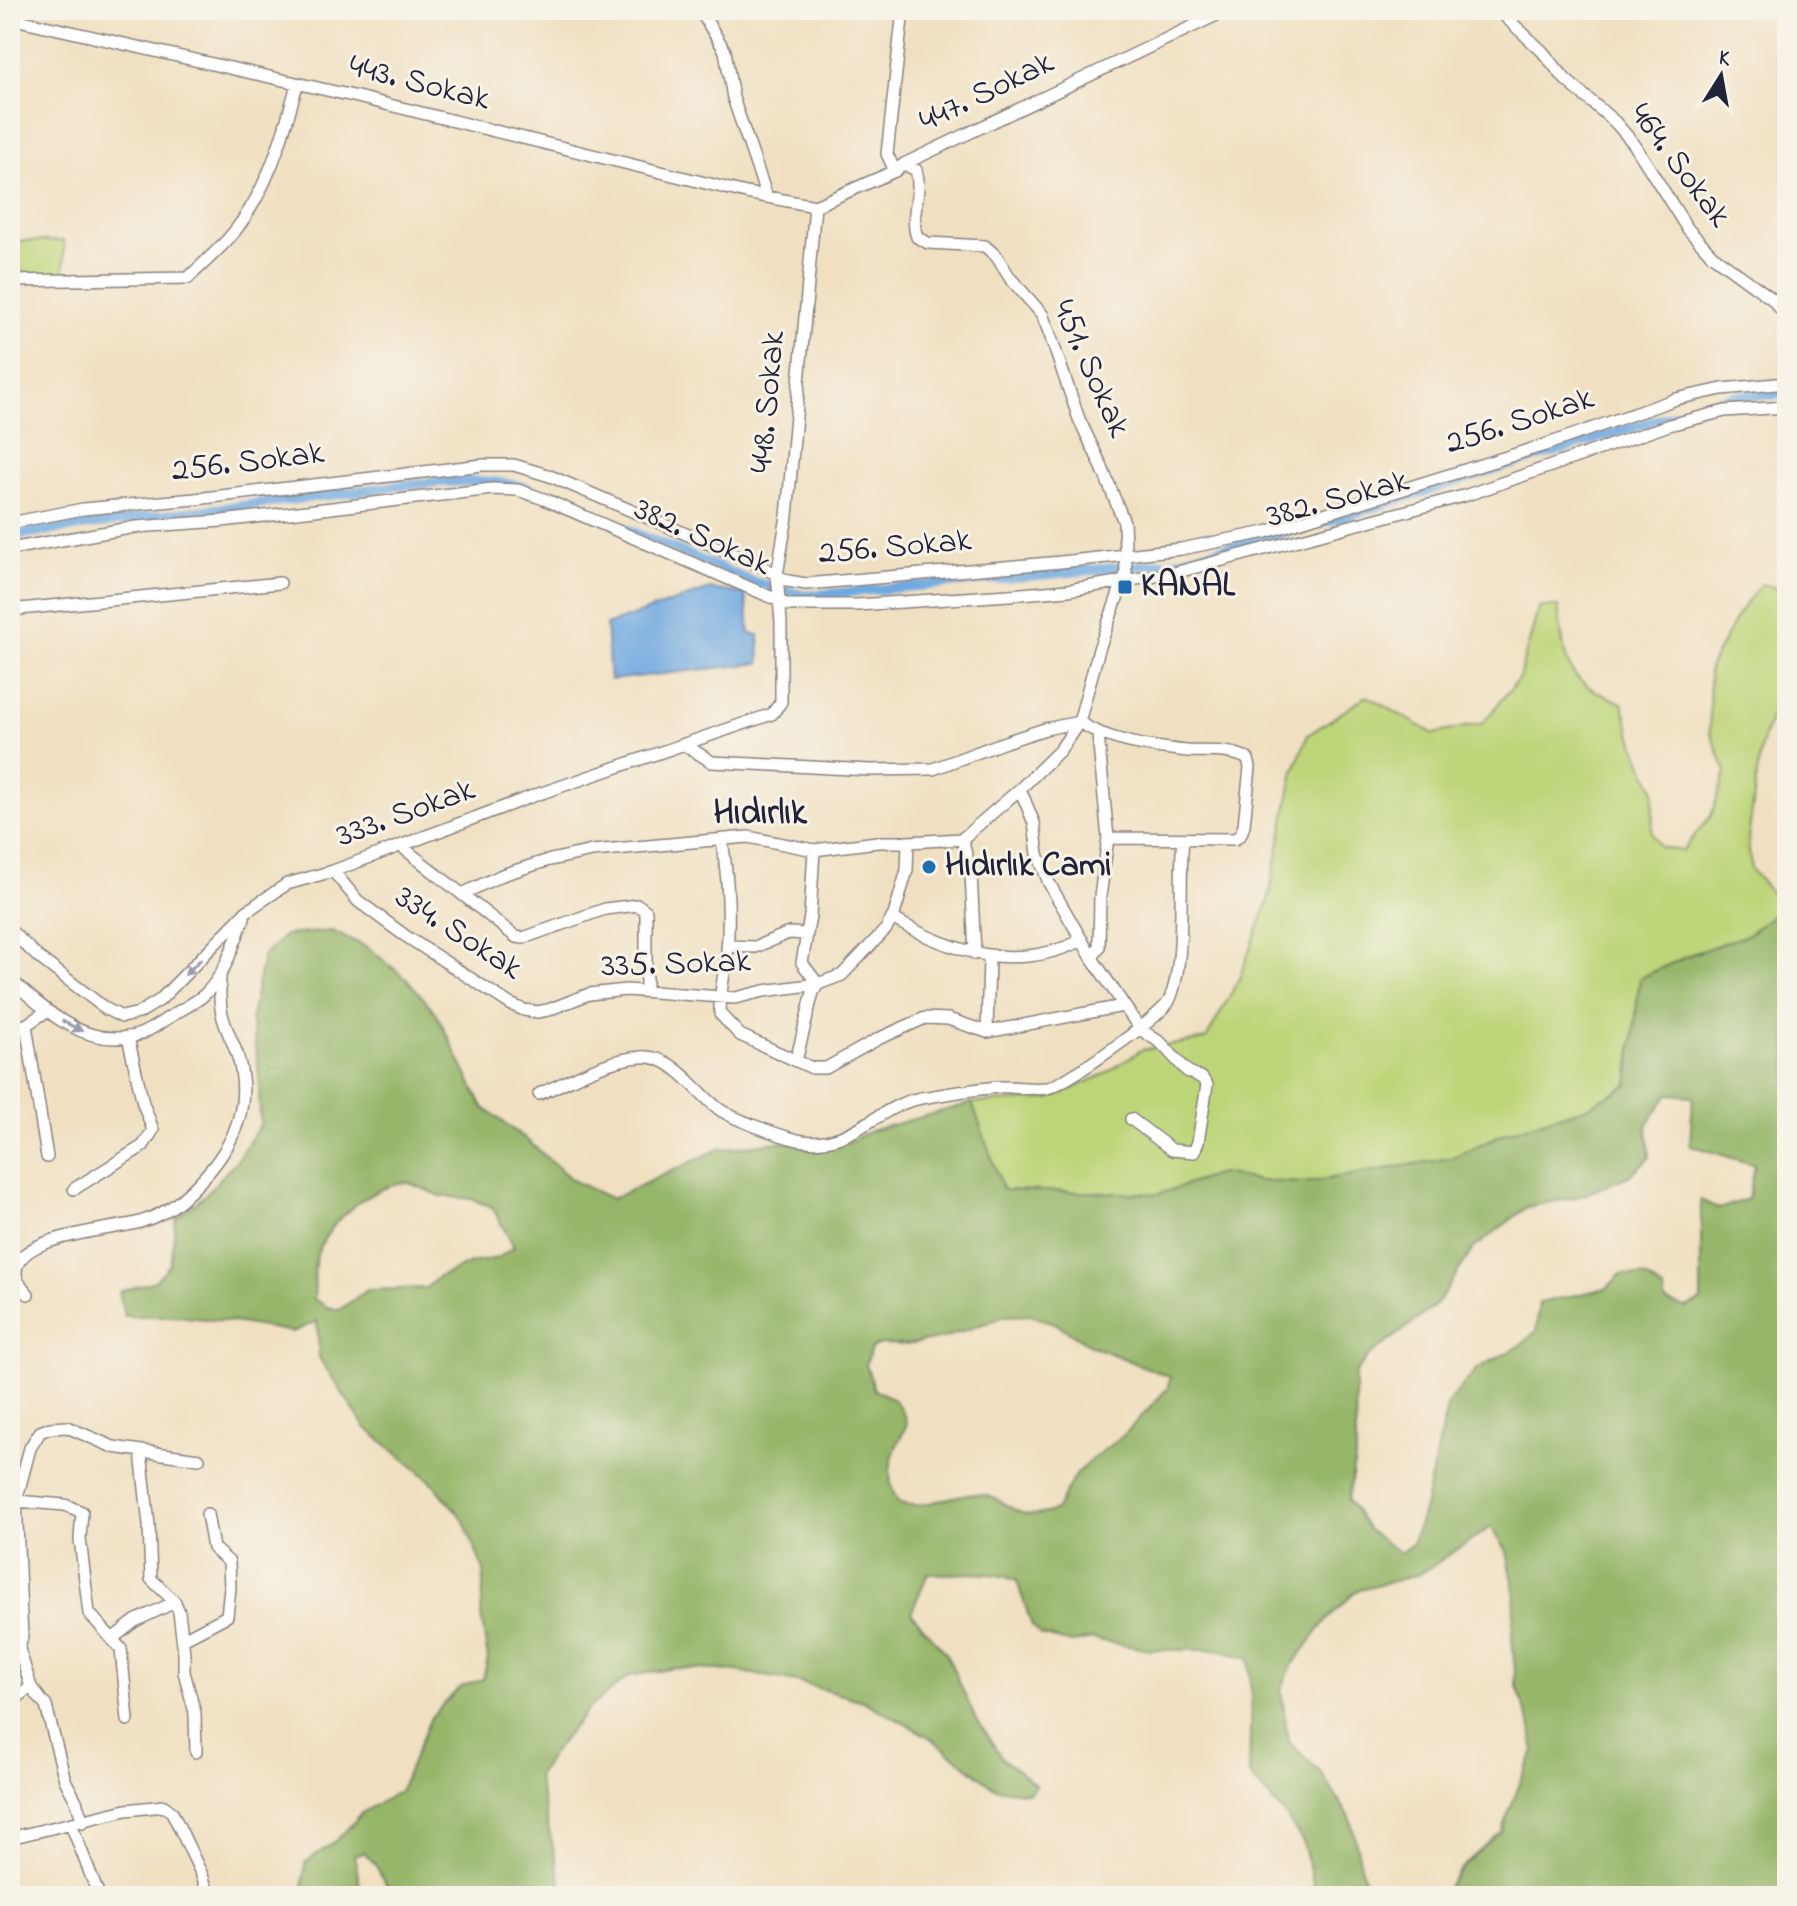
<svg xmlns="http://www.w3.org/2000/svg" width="1797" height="1906" font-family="'Indie Flower',sans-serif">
<rect width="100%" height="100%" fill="#f7f3e8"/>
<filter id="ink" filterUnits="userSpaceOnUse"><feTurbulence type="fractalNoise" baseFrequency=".0125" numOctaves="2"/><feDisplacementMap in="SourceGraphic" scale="16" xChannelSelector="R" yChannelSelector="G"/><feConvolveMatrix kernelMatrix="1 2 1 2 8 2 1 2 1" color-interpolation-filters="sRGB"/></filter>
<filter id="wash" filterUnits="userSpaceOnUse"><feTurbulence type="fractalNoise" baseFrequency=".006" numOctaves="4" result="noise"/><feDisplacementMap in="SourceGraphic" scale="32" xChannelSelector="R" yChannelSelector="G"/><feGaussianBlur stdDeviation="1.8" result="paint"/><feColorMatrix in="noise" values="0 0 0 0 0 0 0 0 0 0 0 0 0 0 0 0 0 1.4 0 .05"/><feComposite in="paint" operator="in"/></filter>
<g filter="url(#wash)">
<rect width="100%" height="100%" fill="#f0e0c1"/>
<path fill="#bdd579" stroke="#707c5a" stroke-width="2" d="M10,241H64V274H10Z
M1761,584L1778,588L1786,615L1787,656L1780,689L1761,746L1748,839L1751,869L1783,907L1747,935L1692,954L1640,978L1628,1085L1587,1107L1505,1133L1451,1158L1304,1183L1259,1181L1222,1173L1159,1194L1003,1190L972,1103L1050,1099L1105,1074L1141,1050L1206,1039L1239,979L1268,902L1294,771L1308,735L1367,696L1434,734L1483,723L1519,678L1539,607H1558C1567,668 1561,678 1622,703L1635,746L1654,789L1652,833L1660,847L1682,851L1711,816L1726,772L1710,731L1709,668L1738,614Z"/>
<path fill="#96b669" stroke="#5c6c52" stroke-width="2" fill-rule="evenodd" d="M1787,904V1896H1440L1463,1866L1501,1832L1522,1778L1535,1752L1530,1723L1516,1683L1512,1637L1515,1592L1507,1551L1491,1527L1420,1574L1356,1591L1325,1622L1291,1667L1281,1689L1288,1741L1320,1772L1350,1817L1368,1896H1316L1303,1842L1285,1815L1249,1775L1251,1696L1249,1658L1217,1650H1150L1092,1639L1072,1643L1041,1635L1032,1626L1017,1581C985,1568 961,1576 928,1573L911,1613L946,1653L974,1715L1002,1758L1036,1785L1029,1793L995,1788L928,1736L863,1701L797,1682L737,1671L676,1668L629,1676L590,1707L552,1753L537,1777L564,1896H412L390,1891L375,1864L364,1852L354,1855L362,1896H302L305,1863L338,1839L362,1813L400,1791L431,1717L460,1687L483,1679L488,1658L481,1616L484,1571L463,1519L431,1481L365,1427L319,1358L317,1321L293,1332L234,1322L177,1316H124L119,1292L155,1281L170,1264L176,1219L205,1195L237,1160L260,1125L259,1074L251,1017L263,956L285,935L332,931L367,947L408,980L436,1013L483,1107L527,1140L572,1180L612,1199L719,1149L779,1142L824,1145L846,1143L870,1131L972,1103L1003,1190L1159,1194L1222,1173L1259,1181L1304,1183L1451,1158L1505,1133L1587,1107L1628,1085L1640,978L1692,954L1747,935ZM1668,1094L1693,1096L1690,1145L1755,1165L1748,1199L1719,1209L1701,1200V1301L1686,1308L1666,1302L1664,1291L1646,1277L1621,1274L1607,1288L1539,1303L1536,1331L1524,1343L1477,1369L1448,1403L1424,1508L1412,1544L1400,1553L1368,1530L1348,1500L1356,1451L1355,1374L1368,1357L1437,1304L1473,1249L1527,1207L1581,1196L1629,1176L1650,1157L1647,1125ZM407,1182L441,1196L471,1199L492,1207L514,1247L498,1258L471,1263L438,1277L426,1288L367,1290L339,1310L327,1307L314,1299C316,1286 312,1267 317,1255C330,1218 369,1188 407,1182ZM1031,1315L1055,1323L1090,1345L1170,1377L1168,1388L1124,1435L1089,1461L1074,1477L1056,1510C1011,1527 1011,1494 973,1494C947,1494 925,1511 899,1503C881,1475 893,1451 907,1424C901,1404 894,1397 874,1390L866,1364L871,1348L880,1344L906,1345L943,1338L1006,1316Z"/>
<path fill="#6fa9e0" stroke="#48668e" stroke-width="2" d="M710,589L745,594L750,634L759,635L760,663L610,680L606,625Z"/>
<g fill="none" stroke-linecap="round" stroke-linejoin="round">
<path stroke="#6fa9e0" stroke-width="10" d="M616,525L751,581L805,596L1169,563L1321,523L1735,396L1787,394
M10,536C110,521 211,510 312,497C371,490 482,469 535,491"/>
</g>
</g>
<g filter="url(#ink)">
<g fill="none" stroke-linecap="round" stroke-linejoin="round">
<g stroke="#89817e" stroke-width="14">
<path id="minor" d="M700,10L725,51L733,98L767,197
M1498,10L1542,51L1566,80L1615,122L1634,144L1687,228L1712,255L1771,298L1787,316
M10,18L353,96L746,193L815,206
M895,171L887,154L903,10
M815,206L895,171L904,164L1227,10
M10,281L188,278C202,265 216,252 229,238C266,196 283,137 297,84
M10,523L83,509L195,499L482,465H514L550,476L761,566L788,581L806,584L1061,562L1181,549L1266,532L1545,445L1676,399L1722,389L1787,383
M10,549L136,527L222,521L492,489L518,490L544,499L789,605H857L1009,595L1068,590L1174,573L1467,495L1669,425L1725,411L1787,407
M10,610L280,583
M685,745L712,762L870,770L933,769L1005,742L1045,729L1079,722C1109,742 1151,747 1187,751C1208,752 1230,749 1248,759L1250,767L1244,825L1241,834L1235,839L1108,838
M1020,789L1034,823L1038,854L1049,883L1092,958L1140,1029L1161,1043L1187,1071L1202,1078L1207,1085L1198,1142L1194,1152L1172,1150L1131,1119
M962,839L971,873L975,954
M722,840C728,877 730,914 727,952C725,973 719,993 720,1014L740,1035L812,1068H826L878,1039L925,1018L948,1019L987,1032L1123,1006
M401,846L516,937L523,938L605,909L638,905L646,911V991
M333,871L358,901L404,935L510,1004L524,1010L537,1012L548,1010L589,994L626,990L735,998L764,991L818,984L842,975L886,929L894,915L907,870L908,842L962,839L1020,789L1060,750L1079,722L1099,649L1126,573L1124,522L1101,465L1079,419L1049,332L1042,314L1010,278L997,257L985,246L928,243L917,237C909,215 923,192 916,170L904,164
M462,894L502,875L546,861L592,851L748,837L814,850L877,842H908
M892,918C952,953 1016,973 1082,940
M10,930L37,956L106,1009L122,1017L139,1013L160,1000L247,911L287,884L333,871L533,796L772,714L781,702V622L777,575L787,516L815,206
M727,946L755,947L789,933L805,934
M1092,958L1099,947L1100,897L1108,838L1098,735
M10,979C43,1008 80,1045 129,1037C145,1035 159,1023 173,1015C183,1008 195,1003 204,995C226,975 233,945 244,918
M26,1025L47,1157
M10,1026L26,1025L47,1011
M987,1032L989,958
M796,1061L813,992L818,984L802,963L810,916L814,850
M539,1094C571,1081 606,1059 641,1057C673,1054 695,1091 719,1109C733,1119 780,1136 798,1140C851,1151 876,1106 921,1098C946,1094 973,1089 999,1087C1015,1086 1031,1090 1047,1088C1064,1085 1161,1017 1169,1001C1187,962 1178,883 1183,839
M74,1189L143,1146L153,1130L143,1103L128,1037
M28,1294C25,1290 19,1284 17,1279C3,1235 116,1230 140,1222C154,1218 171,1209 182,1199C226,1160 256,1114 237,1054C232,1040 225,1028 222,1014C219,1002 220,989 220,977
M141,1452L149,1525L151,1579L175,1602L179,1612L184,1653V1672L195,1713L196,1752
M16,1501L65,1505L82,1512L80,1539L89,1613L121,1649L128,1720
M112,1639L135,1621L175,1602
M183,1639L227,1616L230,1588L229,1562L213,1548L207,1514
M10,1642L19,1649L31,1687L46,1706L65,1780L76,1801L83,1822
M19,1649L22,1637L16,1501L30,1448L40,1432L50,1428L67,1427L113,1447L199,1459
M10,1703L31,1687
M71,1824L99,1896
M10,1838L126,1810L164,1806L172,1812L202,1875L209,1896"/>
</g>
<use href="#minor" stroke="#fff" stroke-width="11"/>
</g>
<defs><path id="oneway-solid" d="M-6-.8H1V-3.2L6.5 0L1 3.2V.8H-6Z" transform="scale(2)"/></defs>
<g fill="#9c9ca7">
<use href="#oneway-solid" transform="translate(193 967) rotate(135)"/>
<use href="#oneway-solid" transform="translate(72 1026) rotate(27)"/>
</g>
</g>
<g fill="#1f6fb2" stroke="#f7f3e8" stroke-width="3">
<rect x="1117" y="579" width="16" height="16" rx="4"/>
<circle cx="929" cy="867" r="8"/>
</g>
<g text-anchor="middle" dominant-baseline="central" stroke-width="6" stroke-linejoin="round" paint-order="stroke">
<g font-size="34" fill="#22223b" stroke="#f7f3e8">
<text transform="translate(419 84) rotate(14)">443. Sokak</text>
<text transform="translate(987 93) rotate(-26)">447. Sokak</text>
<text transform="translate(1679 166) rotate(53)">464. Sokak</text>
<text transform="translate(1090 369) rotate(66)">451. Sokak</text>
<text transform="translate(769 402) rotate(-85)">448. Sokak</text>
<text transform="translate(1520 422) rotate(-18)">256. Sokak</text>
<text transform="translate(248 463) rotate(-7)">256. Sokak</text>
<text transform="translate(1338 500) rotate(-15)">382. Sokak</text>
<text transform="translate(702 538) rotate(24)">382. Sokak</text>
<text transform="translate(895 548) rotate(-5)">256. Sokak</text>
<text transform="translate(406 814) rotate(-20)">333. Sokak</text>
<text transform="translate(458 934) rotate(33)">334. Sokak</text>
<text transform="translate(676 965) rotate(-2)">335. Sokak</text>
</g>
<g font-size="34" font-weight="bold" fill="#22223b" stroke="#f7f3e8" text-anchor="start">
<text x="1141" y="587">KANAL</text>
<text x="945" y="867">Hıdırlık Cami</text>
</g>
<g font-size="36" font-weight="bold" fill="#22223b" stroke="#f7f3e8">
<text x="760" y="814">Hıdırlık</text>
</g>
</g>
<rect width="1797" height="1906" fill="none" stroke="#f7f3e8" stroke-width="40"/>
<g transform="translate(1721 76) rotate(11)" stroke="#f7f3e8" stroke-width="6" paint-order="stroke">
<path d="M0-6L14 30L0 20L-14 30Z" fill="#22223b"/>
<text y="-12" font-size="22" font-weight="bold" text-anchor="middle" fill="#22223b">K</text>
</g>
</svg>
